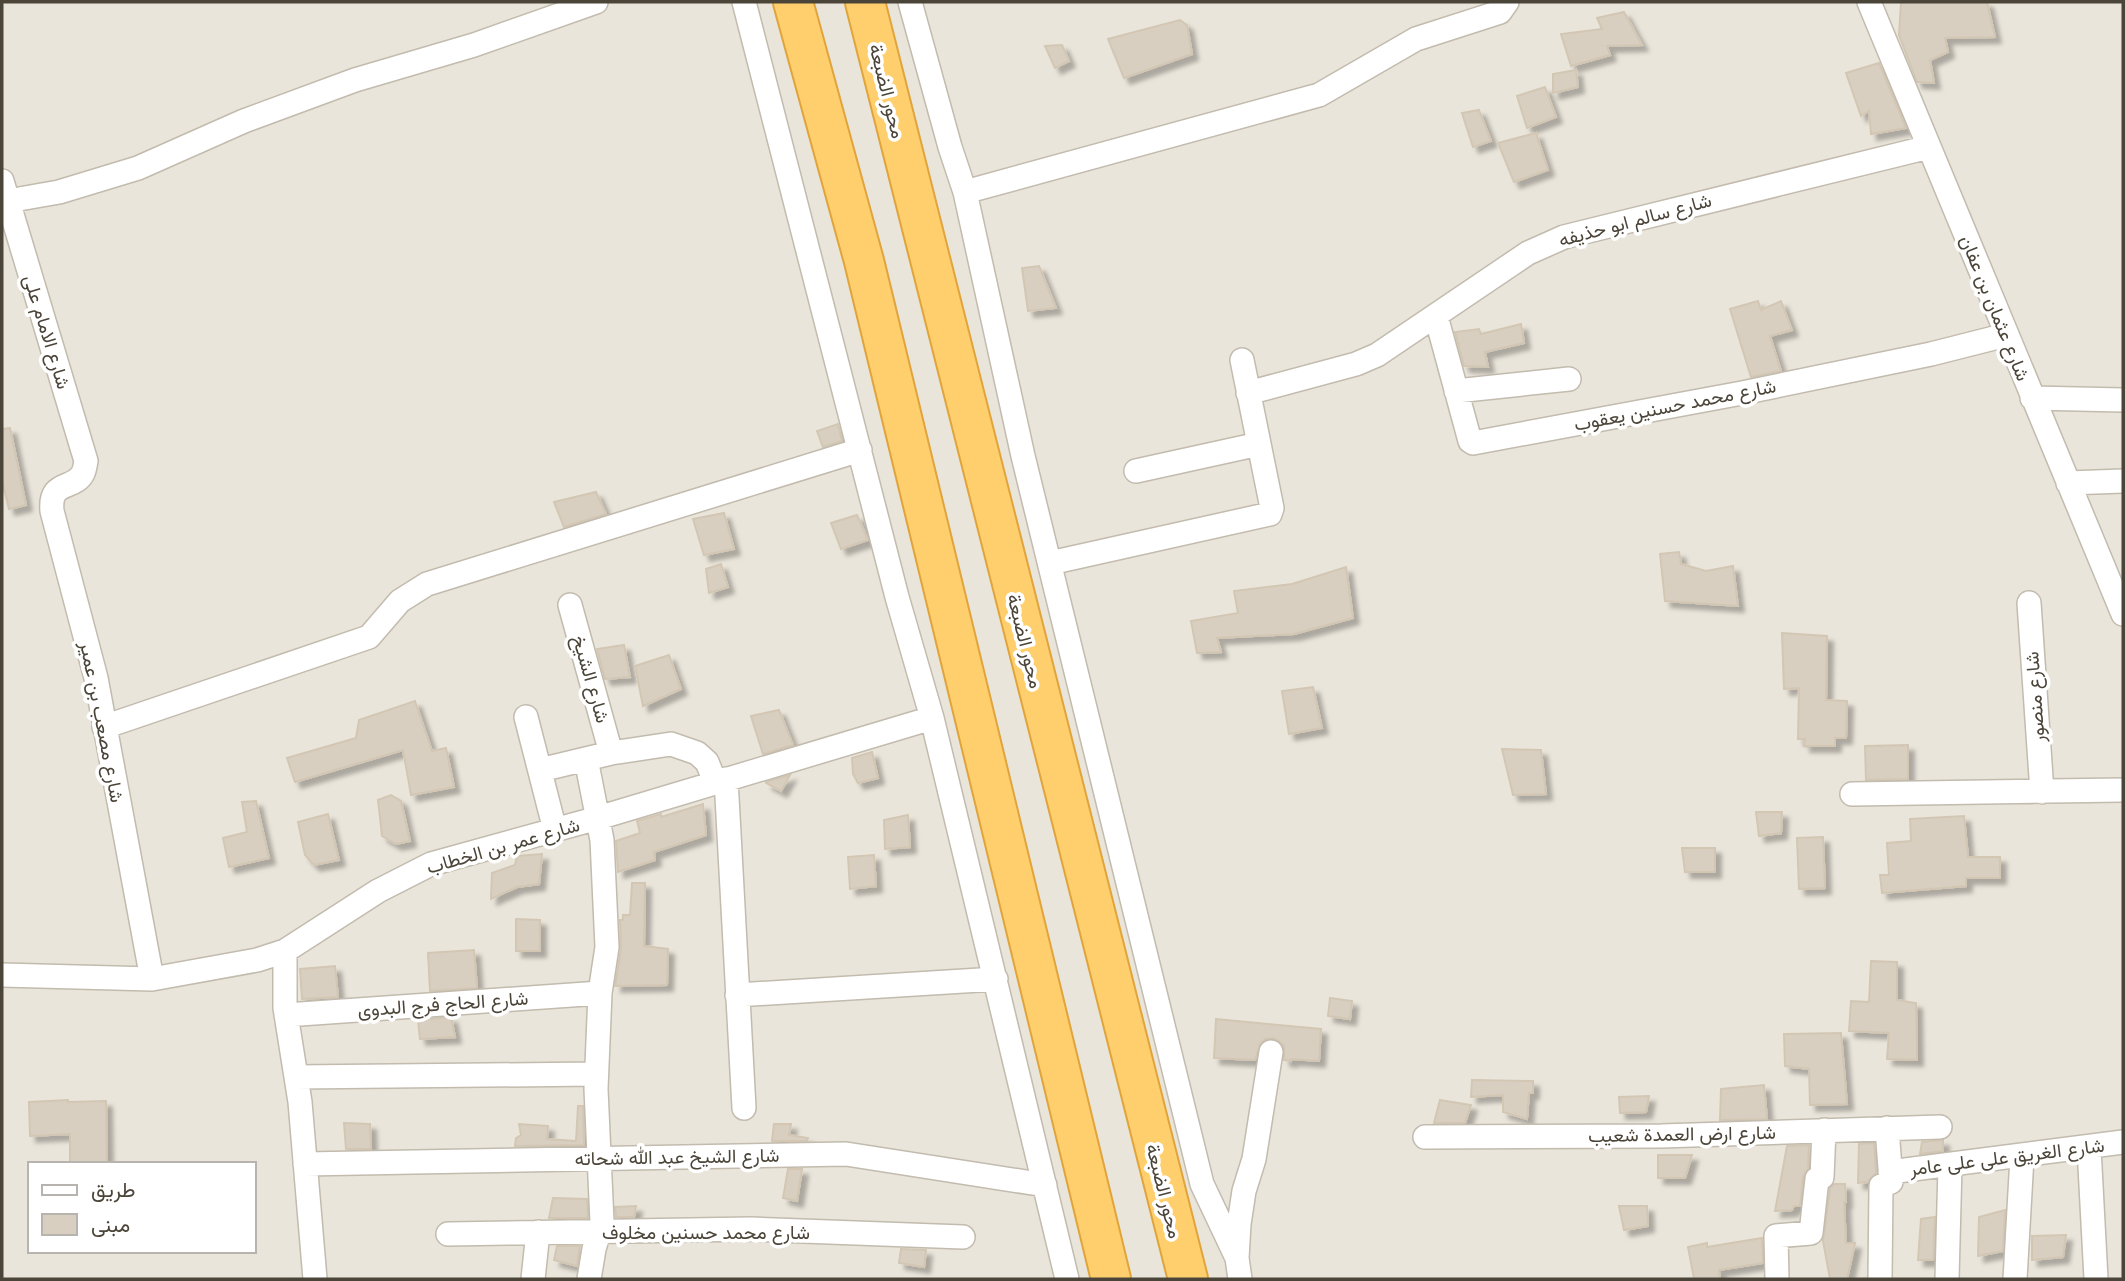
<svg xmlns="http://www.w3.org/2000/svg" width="2125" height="1281" font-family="Poppins,Vazirmatn,sans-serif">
<defs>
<filter id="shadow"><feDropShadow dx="6" dy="6" stdDeviation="2" flood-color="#0004"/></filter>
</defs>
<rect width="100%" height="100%" fill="#f6f3ec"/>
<path fill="#eae5da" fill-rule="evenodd" d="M2,2H2123V1279H2ZM30,1164H254V1251H30Z"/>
<path fill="#d8cfc1" stroke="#d3c7b4" stroke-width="2" filter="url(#shadow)" d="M1901,2H1987L1995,37L1945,38L1948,52L1930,60L1934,83L1917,82L1899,35Z
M1624,12L1642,45L1607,46L1610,55L1571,66L1561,34L1602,29L1597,18Z
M1180,20L1187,25L1192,54L1124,78L1108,39Z
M1062,45L1069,61L1055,68L1045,46Z
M1879,63L1906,128L1871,134L1869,111L1861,116L1846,73Z
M1576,70L1578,87L1553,93V74Z
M1545,87L1556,117L1527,128L1517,96Z
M1479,110L1491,141L1473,147L1462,113Z
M1536,133L1548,170L1514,182L1498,143Z
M1039,266L1056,308L1028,311L1022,268Z
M1758,301L1761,310L1781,301L1792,330L1770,336L1781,371L1751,377L1730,309Z
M1521,324L1524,343L1485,352L1488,367L1464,366L1455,332L1479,329L1481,334Z
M838,424L842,441L823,447L817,431Z
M10,428L26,505L9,509L2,481V429Z
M596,492L606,514L564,527L554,502Z
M724,513L734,549L704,555L693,519Z
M857,515L868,540L841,549L831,523Z
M1679,552L1681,564L1706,571L1733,566L1738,606L1665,601L1660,554Z
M721,564L728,587L709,593L706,569Z
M1346,567L1353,618L1294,634L1217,638L1221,652L1197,653L1191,621L1238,613L1234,591L1292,584Z
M1782,633L1827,636L1826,700L1847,701L1846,738H1835V746H1804L1805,739H1798L1799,688L1784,689Z
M624,645L630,677L605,679L597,649Z
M669,655L681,689L643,706L635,666Z
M1313,687L1322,728L1289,734L1282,691Z
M415,701L432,751L446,748L454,787L411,795L403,750L295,782L287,758L356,738L359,720Z
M779,710L793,745L763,754L751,716Z
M1908,745V779L1866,780L1865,746Z
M1502,749L1541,750L1546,794L1513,795Z
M872,752L878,778L858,783L853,774L852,758Z
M790,775L781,791L766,783V782Z
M391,795L401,801L410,841L396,844L382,836L378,800Z
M256,801L269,858L229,867L223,838L247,832L242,802Z
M703,804L706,835L654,852L655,860L618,872L616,841L640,833L637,821L661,814V817Z
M1756,812H1782L1781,833L1759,836Z
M328,814L339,860L314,865L305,855L298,822Z
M908,815L910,847L885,849L884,820Z
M1964,816L1968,857H2000V878H1966V886L1882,893L1880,875H1889L1887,843L1911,841L1910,819Z
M1823,837L1825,888L1799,889L1797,838Z
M1682,848H1715V872H1685Z
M542,854L539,884L517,887L491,899L492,873L515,865L517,856Z
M874,855L876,886L850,889L848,857Z
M632,883H645L644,946L668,949L667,985L615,986L621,949L620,920H623V915H630Z
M516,919L540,920V951H516Z
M474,950L477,988L430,991L428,953Z
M1871,961L1897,962V1000L1916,1003L1917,1060L1887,1059L1889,1033L1849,1031L1851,1001L1869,1002Z
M335,966L338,997L302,999L300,969Z
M1330,998L1352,1001L1350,1019L1328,1016Z
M451,1017L455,1037L420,1039L418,1020Z
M1216,1019L1321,1029L1319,1061L1291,1059V1061L1284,1060V1046L1279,1041L1273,1038L1265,1039L1260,1044L1255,1060L1214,1058Z
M1841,1033L1847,1104L1810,1105L1809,1069L1785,1066L1784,1034Z
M1472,1080L1533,1081V1093H1529L1527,1119L1503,1112V1095L1471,1097Z
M1764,1085L1767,1119L1720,1120L1721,1089Z
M1649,1096L1646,1112L1620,1113L1619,1097Z
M68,1100V1102L106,1101L107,1164H70V1134L30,1136L29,1102Z
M1440,1100L1471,1105L1465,1123H1434Z
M578,1106H583L584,1145L515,1146L516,1138L521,1135L519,1124L548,1126L547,1139L576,1141Z
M344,1123L370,1124L371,1149H346Z
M774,1124H791L789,1135L808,1138L807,1141H772Z
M1943,1140V1151L1920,1154L1922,1142Z
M1874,1143L1876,1173L1868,1182L1858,1183L1859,1144Z
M1809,1145L1808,1169L1803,1177L1800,1206H1794L1792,1210L1775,1211L1787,1146Z
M1658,1155H1692L1685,1178H1658Z
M788,1169H802L797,1201L783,1198Z
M1834,1184H1845L1846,1202H1844L1846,1243H1855L1847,1279H1830L1823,1241L1830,1188Z
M553,1198L587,1199L588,1218H549Z
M636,1206L634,1217H616L615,1207Z
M1619,1206H1647L1648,1226L1624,1230Z
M2005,1210L2003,1251L1978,1256L1979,1217Z
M1935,1217L1933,1260H1918L1921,1219Z
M2066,1235L2063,1257L2032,1260V1236Z
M1762,1238L1763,1263L1719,1270L1720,1279H1694L1688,1247L1707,1243V1247Z
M557,1246H580L577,1266L554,1260Z
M901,1249L926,1250L924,1267L899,1263Z"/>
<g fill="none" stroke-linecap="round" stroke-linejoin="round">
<g stroke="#c2bbae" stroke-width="26">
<path id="minor" d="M744,2L897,597L932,718L1067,1279
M910,2L950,147L965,192L1023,456L1202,1184L1237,1258
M1869,2L2123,614
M2,181L86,461C85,465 85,469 83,473C74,491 49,479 52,511L96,678L152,979
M965,192L1319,95L1416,39L1500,12L1507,2
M2,202L59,192L138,168L244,121L355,80L474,45L596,2
M1436,316L1470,441L1473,443L1742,393L1931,354L2006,335
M1456,391L1569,379
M1248,393L1356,364L1377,355L1528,253L1564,237L1929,147
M2032,398L2123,400
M1136,471L1259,444
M2068,483L2123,481
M1050,563L1270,514L1272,508L1242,360
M2029,603L2042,792
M570,605L611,753
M526,717L555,830
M104,727L369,637L400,601L427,584L860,450
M586,759L602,840L607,947L600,993L596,1089L602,1222L594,1249L589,1279
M540,770L611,753L671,744L697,753L707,762L715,782
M726,779L744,1108
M1852,794L2123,790
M285,951V1008L300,1102L315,1279
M2,975L152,979L257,960L285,951L378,891L431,864L598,818L932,718
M737,995L996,979
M286,1015L600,993
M296,1077L596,1074
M1425,1137L1661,1136L1940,1127
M2089,1148L2096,1279
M305,1164L846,1154L1045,1185
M1890,1172L2123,1142
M448,1234L751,1229L963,1237
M533,1279L538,1232
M1240,1279L1237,1258L1239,1224L1244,1191L1254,1159L1271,1052
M1777,1279L1776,1236L1811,1233L1817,1179L1822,1177L1824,1130
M1880,1279L1881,1186L1891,1182L1887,1128
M1947,1279L1950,1166
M2015,1279L2022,1157"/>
</g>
<g stroke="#e0a43c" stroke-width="42">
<path id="motorway" d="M793,2L864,261L1111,1279
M865,2L1188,1279"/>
</g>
<use href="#minor" stroke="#fff" stroke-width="23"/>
<use href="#motorway" stroke="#ffcf6e" stroke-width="38"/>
</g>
<g text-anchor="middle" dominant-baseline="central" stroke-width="7" stroke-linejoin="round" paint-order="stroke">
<g font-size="19" fill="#4b4439" stroke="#fff">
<text transform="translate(887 91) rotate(76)">محور الضبعة</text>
<text transform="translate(1635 220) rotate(-15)">شارع سالم ابو حذيفه</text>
<text transform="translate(1995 308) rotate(68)">شارع عثمان بن عفان</text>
<text transform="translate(47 332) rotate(73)">شارع الامام على</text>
<text transform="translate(1675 405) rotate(-11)">شارع محمد حسنين يعقوب</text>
<text transform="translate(1025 641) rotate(76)">محور الضبعة</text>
<text transform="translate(591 679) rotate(74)">شارع الشيخ</text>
<text transform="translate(2035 697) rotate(-94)">شارع منصور</text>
<text transform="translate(102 722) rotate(79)">شارع مصعب بن عمير</text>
<text transform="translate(503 846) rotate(-16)">شارع عمر بن الخطاب</text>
<text transform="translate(443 1004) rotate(-4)">شارع الحاج فرج البدوى</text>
<text transform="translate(1682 1134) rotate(-1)">شارع ارض العمدة شعيب</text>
<text transform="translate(677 1157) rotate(-1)">شارع الشيخ عبد الله شحاته</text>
<text transform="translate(2007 1157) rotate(-7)">شارع الغريق على على عامر</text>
<text transform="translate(1164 1191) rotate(76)">محور الضبعة</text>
<text x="706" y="1232">شارع محمد حسنين مخلوف</text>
</g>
</g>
<rect width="2125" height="1281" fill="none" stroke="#4b4439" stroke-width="7"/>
<rect x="28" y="1162" width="228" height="91" fill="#ffffff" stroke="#b7b4b0" stroke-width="2"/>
<rect x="42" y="1185" width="35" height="10" fill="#ffffff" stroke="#b7b4b0" stroke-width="2"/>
<text x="91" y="1197" font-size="21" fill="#4b4439">طريق</text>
<rect x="42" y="1214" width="35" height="21" fill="#d8cfc1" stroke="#b7b4b0" stroke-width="2"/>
<text x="91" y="1232" font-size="21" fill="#4b4439">مبنى</text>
</svg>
